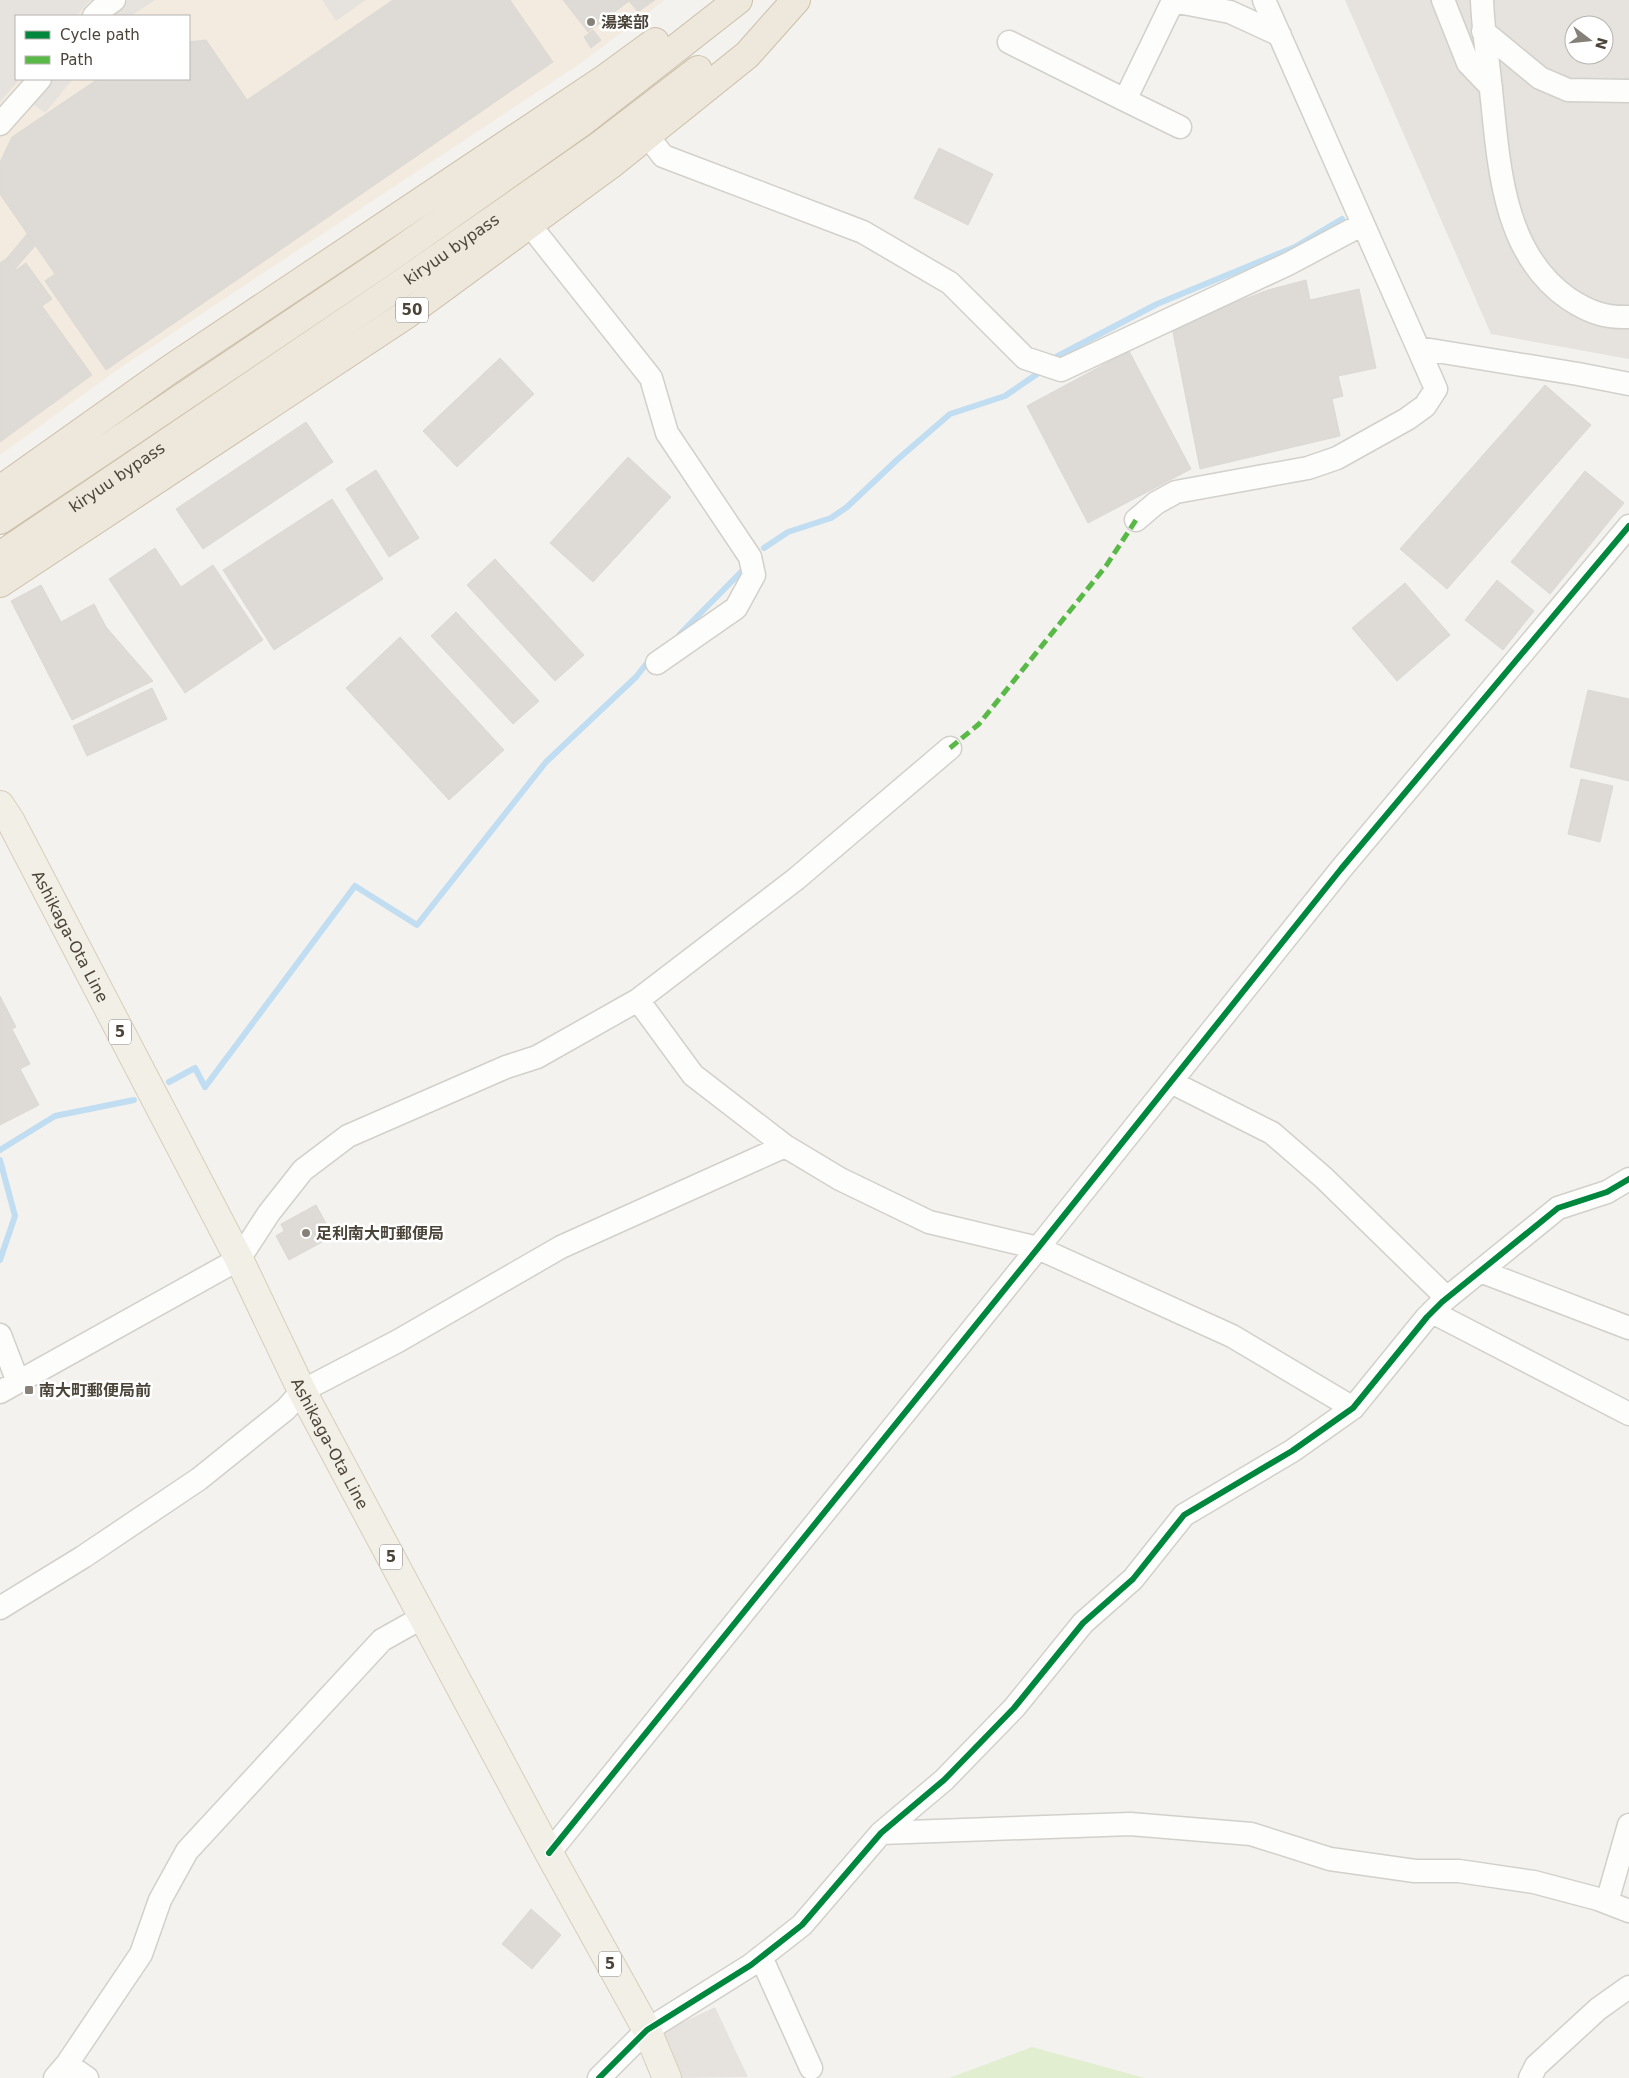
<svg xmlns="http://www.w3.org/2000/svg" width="1629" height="2078" font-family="'DejaVu Sans','Noto Sans JP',sans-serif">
<rect width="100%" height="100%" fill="#f4f2ee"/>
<path fill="#f3ebdf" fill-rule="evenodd" d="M0,0H665L578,65L123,366L0,455ZM16,16H189V79H16Z"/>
<path fill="#e6e2de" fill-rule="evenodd" d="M1345,0H1629V359L1491,334ZM1574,25H1604V55H1574Z"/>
<path fill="#e1eecf" d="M1032,2047L1145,2078H949Z"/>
<path fill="#e6e3df" d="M0,0H91L76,16H16V79H20L0,102Z
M128,0H155L131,16H106Z
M322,0H366L336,21Z
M54,79H73L45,113L33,104Z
M715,2007L748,2077L676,2078L660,2033Z"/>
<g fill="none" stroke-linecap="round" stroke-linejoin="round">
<path stroke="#c0ddf1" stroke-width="6" d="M1056,357L1157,304L1295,247L1342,219
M764,548L788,532L831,518L847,507L898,459L950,414L1005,396L1043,370
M680,634L742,571
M169,1082L195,1068L205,1087L355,886L417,925L546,762L636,677L651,658
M0,1150L55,1116L134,1100
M0,1160L15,1216L0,1260"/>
</g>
<path fill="#dedbd6" stroke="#dcd9d4" d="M393,0H510L553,62L106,370L45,281L55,274L0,194V162L12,137L98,79H189V42L206,40L247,100Z
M563,0H655L638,12L629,1L588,32Z
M593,30L601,40L591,48L584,37Z
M939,148L993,174L968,225L914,198Z
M27,234L35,246L15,269L7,258Z
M7,258L16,270L26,263L52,299L42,306L92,375L0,442V263Z
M1306,280L1310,300L1359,289L1376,368L1338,376L1343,396L1332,399L1340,436L1200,469L1172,327L1268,290Z
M1129,351L1191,469L1088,523L1027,406Z
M500,358L534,394L457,467L423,431Z
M1545,385L1591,425L1447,589L1400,549Z
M306,422L333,462L203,549L176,509Z
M628,457L671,497L593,582L550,543Z
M376,470L419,538L389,557L346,489Z
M1585,471L1624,503L1550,594L1511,562Z
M332,499L383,579L274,650L223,570Z
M155,548L181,587L213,565L263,640L185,693L109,579Z
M495,559L584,655L555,681L467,585Z
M1497,580L1534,611L1503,650L1465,620Z
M1405,583L1450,635L1397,681L1352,628Z
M41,585L61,622L94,604L106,627L153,681L72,720L11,601Z
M456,612L539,701L513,724L431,636Z
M400,637L504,750L449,800L346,688Z
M152,688L167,719L87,756L73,726Z
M1588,690L1629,699V781L1570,767Z
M1581,779L1613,786L1600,842L1568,834Z
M0,996L16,1027L12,1029L30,1064L20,1069L39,1105L0,1125Z
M316,1205L333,1236L289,1260L276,1236L284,1231L281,1224Z
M531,1909L561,1935L532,1969L502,1944Z"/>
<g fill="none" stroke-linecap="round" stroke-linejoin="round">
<g stroke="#d2d0cb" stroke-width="25">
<path id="minor" d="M1264,0L1418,348L1578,374L1629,384
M1443,0L1468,63L1491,87
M1482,0C1483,30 1488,60 1491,90C1499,164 1502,253 1569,299C1589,312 1605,318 1629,317
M94,16L100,10L114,0
M1483,31L1540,78L1568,90L1629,91
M1009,42L1125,100L1173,1L1230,12L1280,35
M1125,100L1180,127
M0,124L40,79
M647,135L663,156L863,232L950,283L1025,358L1061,370L1288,264L1363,224
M529,224L651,378L667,433L750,557L754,575L736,608L657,663
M1136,520L1156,503L1176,492L1308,468L1337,458L1407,419L1425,406L1436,389L1418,348
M638,1000L693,1075L785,1146L840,1179L929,1222L1038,1248L1232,1336L1353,1408
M1171,1082L1272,1133L1324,1178L1447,1298
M1480,1271L1629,1328
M1432,1312L1629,1414
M0,1335L18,1382
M0,1392L239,1259L269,1213L303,1170L348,1136L506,1067L537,1057L638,1000L796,879L950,748
M0,1608L83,1557L199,1479L286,1409L302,1391L398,1341L561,1247L785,1146
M881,1833L1130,1824L1251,1834L1330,1859L1415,1871H1459L1534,1882L1598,1899L1629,1911
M549,1853L1038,1248L1341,869L1629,526
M1607,1902L1629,1825
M761,1957L811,2068
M67,2064L87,2078
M55,2078L67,2064L141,1954L160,1900L187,1851L382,1640L423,1617
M599,2078L647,2030L751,1965L802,1925L881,1833L944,1780L1014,1708L1083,1623L1133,1579L1184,1515L1292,1451L1353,1408L1427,1317L1442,1302L1558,1208L1607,1192L1629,1179
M1530,2078L1536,2066L1598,2009L1629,1987"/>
</g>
<g stroke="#d6cebb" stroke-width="30">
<g id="major">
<path id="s1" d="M0,805L10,820L239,1259L302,1391L549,1853L647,2030L667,2078"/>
</g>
</g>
<g stroke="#ccbfa9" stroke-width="30">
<g id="highway">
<path d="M0,490L169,370L603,80L655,42"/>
<path d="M0,520L382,263L582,122L738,0"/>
<path id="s2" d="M0,556L395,288L599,146L698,70"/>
<path d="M0,583L407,314L610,165L747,55L796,0"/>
</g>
</g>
<use href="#minor" stroke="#fdfdfc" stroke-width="22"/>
<use href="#major" stroke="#f2efe6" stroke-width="28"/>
<use href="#highway" stroke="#ede8db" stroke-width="28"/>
<path stroke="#58b947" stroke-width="5" stroke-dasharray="10 5" stroke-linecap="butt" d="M950,748L979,724L1106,566L1136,520"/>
<g stroke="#fff" stroke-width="9">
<path id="cycleway" d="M549,1853L1038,1248L1341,869L1629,526
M599,2078L647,2030L751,1965L802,1925L881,1833L944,1780L1014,1708L1083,1623L1133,1579L1184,1515L1292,1451L1353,1408L1427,1317L1442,1302L1558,1208L1607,1192L1629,1179"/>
</g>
<use href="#cycleway" stroke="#00873e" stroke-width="6"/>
</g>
<g fill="#868178" stroke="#fff" stroke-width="2">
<circle cx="591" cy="22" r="5"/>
<circle cx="306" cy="1233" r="5"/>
<rect x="24" y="1385" width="10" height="10" rx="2.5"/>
</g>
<g text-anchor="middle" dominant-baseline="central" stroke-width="5" stroke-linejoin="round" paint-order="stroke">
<g fill="#fff" stroke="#817c74" stroke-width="1">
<rect x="396" y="297.5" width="32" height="25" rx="4"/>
<rect x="109" y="1019.5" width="22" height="25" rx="4"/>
<rect x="380" y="1544.5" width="22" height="25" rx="4"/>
<rect x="599" y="1951.5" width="22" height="25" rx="4"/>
</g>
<g font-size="15" font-weight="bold" fill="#4b4439">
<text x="412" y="310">50</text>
<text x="120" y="1032">5</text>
<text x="391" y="1557">5</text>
<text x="610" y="1964">5</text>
</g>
<g font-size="16" font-weight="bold" fill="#4b4439" stroke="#fff" text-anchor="start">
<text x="601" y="22">湯楽部</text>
<text x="316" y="1233">足利南大町郵便局</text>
<text x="39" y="1390">南大町郵便局前</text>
</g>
<g font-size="16" fill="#4b4439" stroke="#fff">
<text stroke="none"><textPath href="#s2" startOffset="546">kiryuu bypass</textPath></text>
<text stroke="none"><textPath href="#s2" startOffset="141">kiryuu bypass</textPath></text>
<text stroke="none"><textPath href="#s1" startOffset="149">Ashikaga-Ota Line</textPath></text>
<text stroke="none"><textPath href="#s1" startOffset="719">Ashikaga-Ota Line</textPath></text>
</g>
</g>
<rect x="15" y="15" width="175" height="65" fill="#ffffff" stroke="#b7b4b0"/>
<rect x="25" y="31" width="25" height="8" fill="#00873e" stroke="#b7b4b0"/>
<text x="60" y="40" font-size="15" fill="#4b4439">Cycle path</text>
<rect x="25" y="56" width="25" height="8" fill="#58b947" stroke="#b7b4b0"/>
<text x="60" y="65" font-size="15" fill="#4b4439">Path</text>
<g transform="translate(1589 40) rotate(106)"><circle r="24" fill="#ffffff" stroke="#b7b4b0"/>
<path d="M0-4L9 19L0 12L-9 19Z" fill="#868178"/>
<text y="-8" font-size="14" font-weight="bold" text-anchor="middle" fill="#4b4439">N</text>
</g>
</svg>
